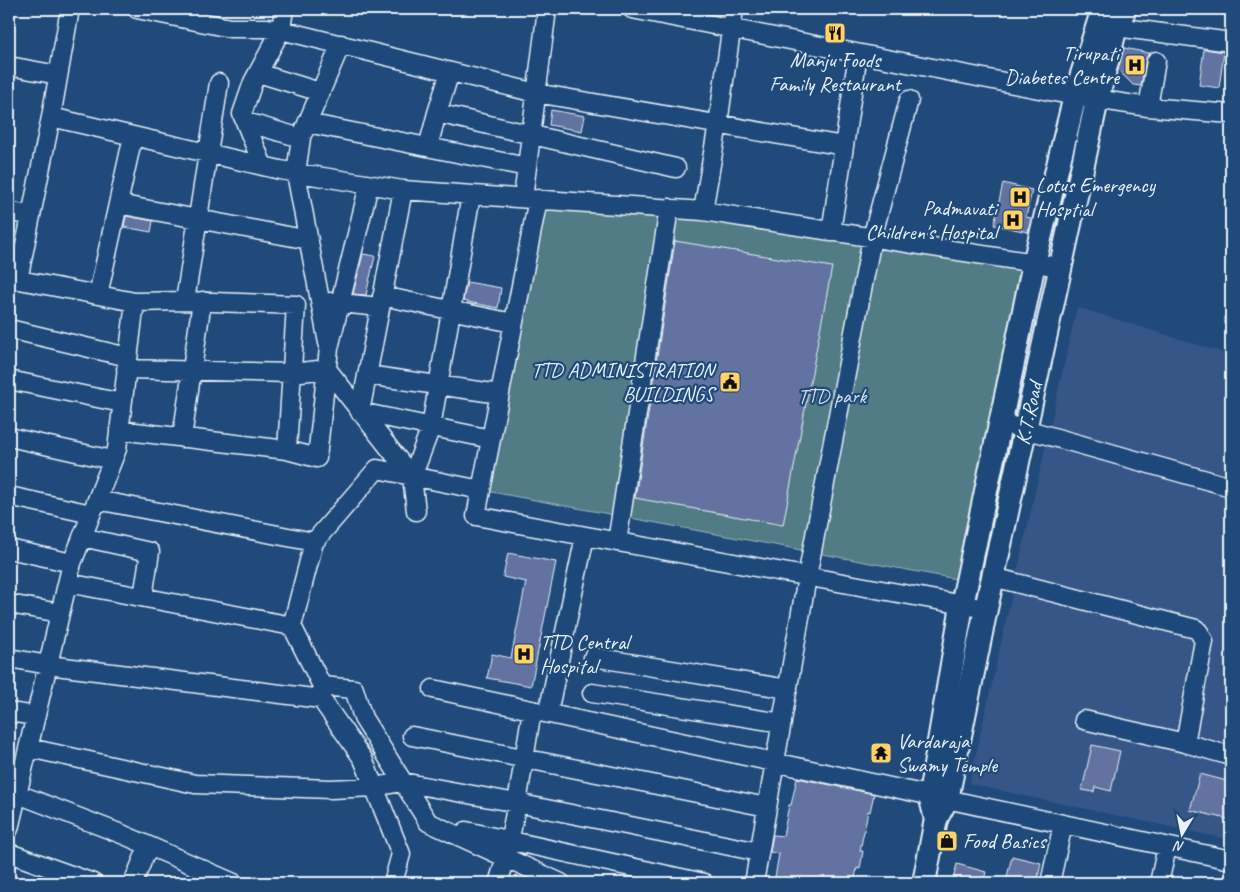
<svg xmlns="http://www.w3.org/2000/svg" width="1240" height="892" font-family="Caveat,sans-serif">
<rect width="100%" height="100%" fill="#1f4a7a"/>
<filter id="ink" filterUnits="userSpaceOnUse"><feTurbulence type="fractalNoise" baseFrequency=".02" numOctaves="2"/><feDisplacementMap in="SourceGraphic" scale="10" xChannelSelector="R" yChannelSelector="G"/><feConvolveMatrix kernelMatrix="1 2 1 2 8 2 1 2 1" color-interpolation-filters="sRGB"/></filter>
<g filter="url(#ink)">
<path fill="#345686" d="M1077,307L1231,355V840L969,784Z"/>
<path fill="#517c85" stroke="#9cb6be" d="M538,199L669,208L1026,270L961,580L481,490Z"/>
<path fill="#6473a1" stroke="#e8f1f8" d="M1124,48L1149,53L1146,59L1141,86L1133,85L1118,70Z
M1204,49L1224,52L1219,88L1199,85Z
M551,110L585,116L582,131L549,125Z
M1003,183L1032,190L1026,217L1031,218L1028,232L994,225Z
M126,216L153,221L151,232L124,227Z
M675,241L832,267L783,525L635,498Z
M363,254L375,256L366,295L353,294Z
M467,282L501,288L498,308L463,301Z
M508,553L556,562L531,686L487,678L492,654L511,658L526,582L503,577Z
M1092,745L1120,751L1111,791L1095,787L1094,792L1082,790Z
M1200,774L1231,782V820L1190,810Z
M797,778L874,794L870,812L868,811L860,851H863L860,869L857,868L854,883H774L779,854L770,852L773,835L783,836L789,805H791Z
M1012,856L1041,863L1037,883H1015L1006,881Z
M957,864L986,872L983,883H952Z"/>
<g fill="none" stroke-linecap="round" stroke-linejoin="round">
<g stroke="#e8f1f8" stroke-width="21">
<path id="minor" d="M70,9L51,117L280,170L403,190L703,211L1060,267
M137,9L230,28H266L281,30L536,93L844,146
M632,9L1075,96L1148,107L1231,114
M1116,27L1231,42
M9,66L58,75
M258,73L320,92
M1148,107L1156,61
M437,113L676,168
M246,122L301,138L296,173L328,343
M307,123L527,167
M303,133L341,44
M428,147L437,113L450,72
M263,166L242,114L253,82L281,30L284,9
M403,190L360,412L491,439
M523,198L547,9
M538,199L476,516L986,609
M118,204L309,240
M703,211L718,124L734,9
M9,212L31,215
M831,232L858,54
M9,278L98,295
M18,280L51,117
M382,296L513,323
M135,302L185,301L219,83
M330,302L380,307
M9,329L128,357
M126,369L292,373L327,369L412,477
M367,375L500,394
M9,380L122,403
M1000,423L1025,429L1231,487
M119,430L287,450L296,305L185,301
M9,437L112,460
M182,438L202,301
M287,450L317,458L329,348L369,185
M9,496L91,514
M97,500L314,542L292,626L322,686
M416,511L412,477L431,427L471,195
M82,537L150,552L143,597
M314,542L377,469L481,490
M617,542L669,208
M9,549L72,563
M993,577L1196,629L1199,632L1204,641L1185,743
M68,583L292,626
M9,604L60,613
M593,657L788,689
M9,658L48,665L321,699
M433,689L1231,860
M592,693L782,723
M9,712L36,716
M548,713L585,536
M1084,720L1185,743L1231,756
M412,736L767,807
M29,748L195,784L331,789L374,787L402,782L517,803L759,852
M18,794L124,835L234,883
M9,829L72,563L117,449L135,302L98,295L133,136
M466,831L704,883
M9,853L93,883
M133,883L148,847
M393,883L401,854L363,759L321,699L322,686L354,689L363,718L428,822L561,883
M498,883L506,858L517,803L532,710
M754,883L807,577L872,238L909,100
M1050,883L1063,824
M1159,883L1167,847"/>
</g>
<g stroke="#e8f1f8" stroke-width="26">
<g id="major">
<path d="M936,819L930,795L962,605L1034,263L1075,96L1103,9"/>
<path id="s1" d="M924,883L936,819L947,799L986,609L1097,100L1116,27L1125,9"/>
</g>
</g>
<use href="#minor" stroke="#1f4a7a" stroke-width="18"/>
<use href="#major" stroke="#1f4a7a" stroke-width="22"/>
</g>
</g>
<defs>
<g id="restaurant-square" transform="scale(1.125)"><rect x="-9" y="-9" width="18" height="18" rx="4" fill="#ffd166" stroke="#1f4a7a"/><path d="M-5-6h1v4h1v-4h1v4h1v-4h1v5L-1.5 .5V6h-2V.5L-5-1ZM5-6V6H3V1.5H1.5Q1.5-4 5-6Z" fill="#111"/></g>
<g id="hospital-square" transform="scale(1.125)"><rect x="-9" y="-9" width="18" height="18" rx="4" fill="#ffd166" stroke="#1f4a7a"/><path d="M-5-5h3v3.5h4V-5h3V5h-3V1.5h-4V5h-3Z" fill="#111"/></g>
<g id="civic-square" transform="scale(1.125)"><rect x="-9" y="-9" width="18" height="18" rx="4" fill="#ffd166" stroke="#1f4a7a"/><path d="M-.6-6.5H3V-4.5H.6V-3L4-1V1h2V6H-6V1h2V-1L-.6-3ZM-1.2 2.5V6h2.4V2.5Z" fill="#111"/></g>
<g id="temple-square" transform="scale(1.125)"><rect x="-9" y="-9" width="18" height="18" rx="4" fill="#ffd166" stroke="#1f4a7a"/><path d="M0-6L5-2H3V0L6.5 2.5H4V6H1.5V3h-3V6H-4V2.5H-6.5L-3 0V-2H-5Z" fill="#111"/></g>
<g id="shop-square" transform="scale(1.125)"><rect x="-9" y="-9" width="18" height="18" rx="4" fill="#ffd166" stroke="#1f4a7a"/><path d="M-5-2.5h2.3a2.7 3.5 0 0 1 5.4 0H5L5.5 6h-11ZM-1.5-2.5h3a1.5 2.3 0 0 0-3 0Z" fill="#111"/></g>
</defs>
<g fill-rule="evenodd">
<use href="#restaurant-square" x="835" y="33"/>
<use href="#hospital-square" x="1135" y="65"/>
<use href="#hospital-square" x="1020" y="197"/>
<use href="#hospital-square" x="1013" y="220"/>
<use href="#civic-square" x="730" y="382"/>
<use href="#hospital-square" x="524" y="654"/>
<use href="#temple-square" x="881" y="753"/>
<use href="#shop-square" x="947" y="841"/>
</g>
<g text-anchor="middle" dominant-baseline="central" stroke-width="4.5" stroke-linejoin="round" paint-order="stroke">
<g font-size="21" fill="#e8f1f8" stroke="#1f4a7a" text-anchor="start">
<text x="1119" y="53" text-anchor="end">Tirupati<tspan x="1119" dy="24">Diabetes Centre</tspan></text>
<text x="835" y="60" text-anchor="middle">Manju Foods<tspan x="835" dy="24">Family Restaurant</tspan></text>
<text x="1036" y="185">Lotus Emergency<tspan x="1036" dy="24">Hosptial</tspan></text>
<text x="997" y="208" text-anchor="end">Padmavati<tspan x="997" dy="24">Children's Hospital</tspan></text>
<text x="714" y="370" text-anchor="end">TTD ADMINISTRATION<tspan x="714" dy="24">BUILDINGS</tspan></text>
<text x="540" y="642">TTD Central<tspan x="540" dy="24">Hospital</tspan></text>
<text x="897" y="741">Vardaraja<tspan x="897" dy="24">Swamy Temple</tspan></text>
<text x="963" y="841">Food Basics</text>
</g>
<g font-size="21" fill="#d1dfe7" stroke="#1f4a7a">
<text x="832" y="396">TTD park</text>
</g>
<g font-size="21" fill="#e8f1f8" stroke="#1f4a7a">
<text stroke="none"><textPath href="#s1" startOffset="482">K.T.Road</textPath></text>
</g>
</g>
<rect width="1240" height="892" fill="none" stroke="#1f4a7a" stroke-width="30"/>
<rect x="15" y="15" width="1210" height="862" fill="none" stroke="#e8f1f8" stroke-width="2" filter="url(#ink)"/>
<g transform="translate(1182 834) rotate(190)" stroke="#1f4a7a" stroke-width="4" paint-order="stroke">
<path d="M0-4L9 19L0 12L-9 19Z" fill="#e8f1f8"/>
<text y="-8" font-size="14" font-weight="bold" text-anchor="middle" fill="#e8f1f8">N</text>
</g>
</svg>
